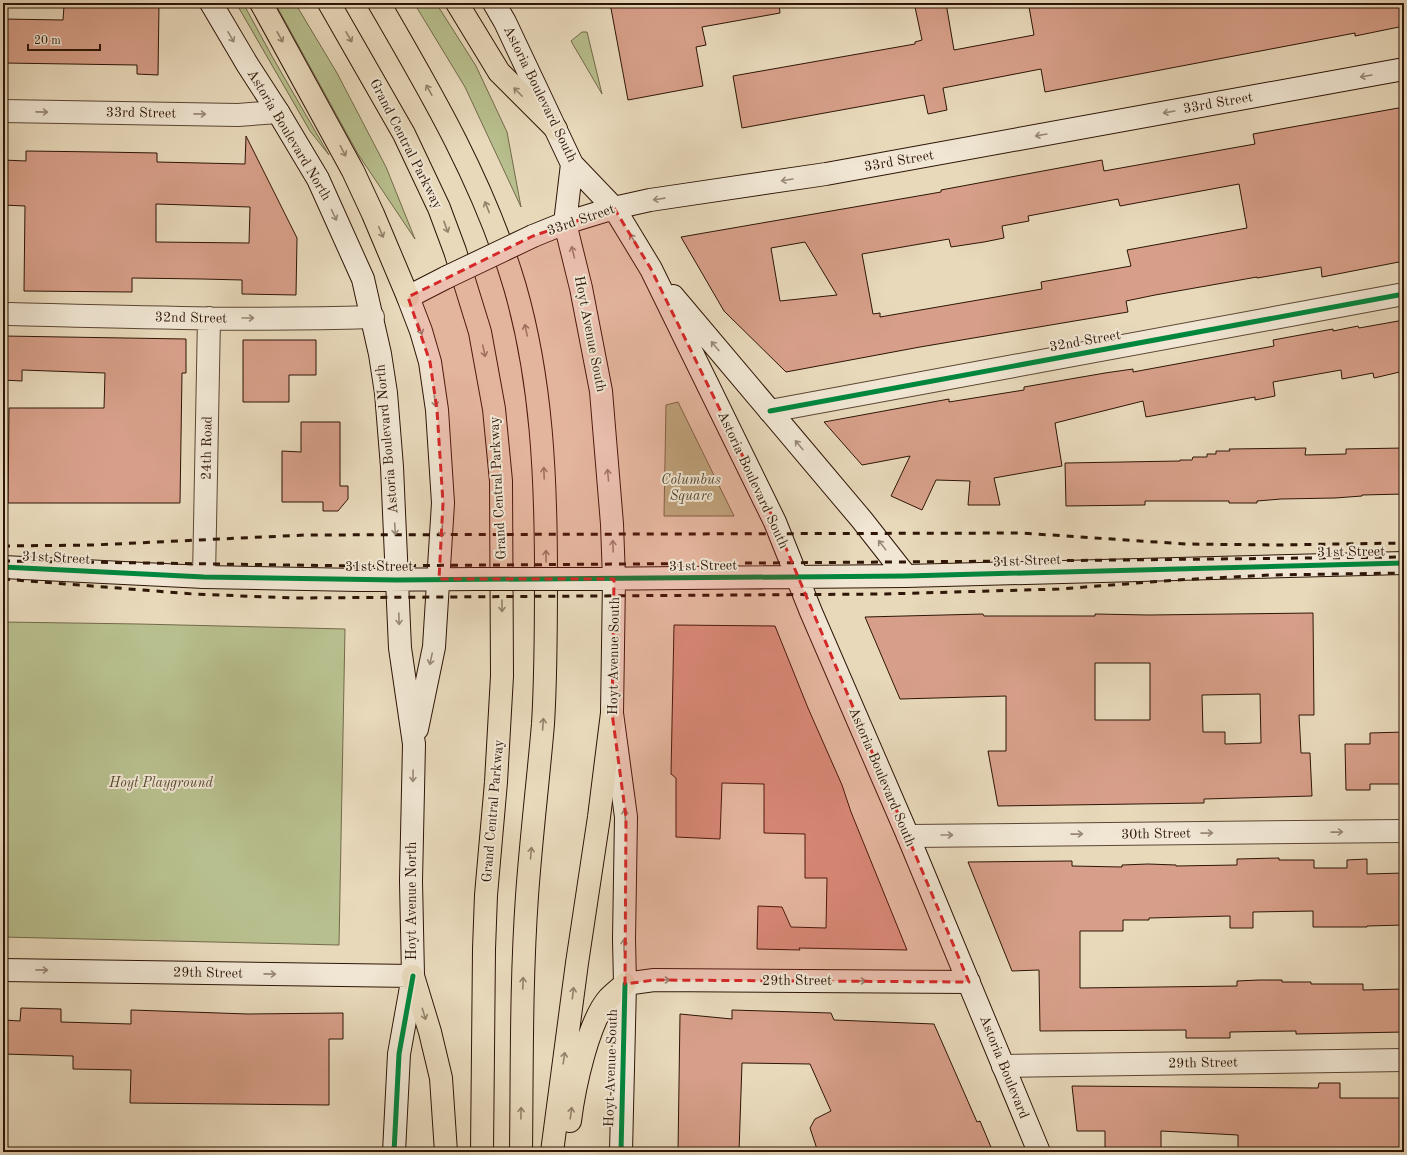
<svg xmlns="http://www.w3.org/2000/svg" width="1407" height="1155" font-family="'Old Standard TT',serif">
<rect width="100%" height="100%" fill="#e8d9bb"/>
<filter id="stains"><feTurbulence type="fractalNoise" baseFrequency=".005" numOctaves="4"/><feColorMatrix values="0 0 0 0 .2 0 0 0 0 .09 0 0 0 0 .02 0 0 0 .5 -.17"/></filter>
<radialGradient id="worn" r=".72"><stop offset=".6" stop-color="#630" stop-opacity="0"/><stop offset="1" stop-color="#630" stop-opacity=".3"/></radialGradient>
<path fill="#b8bf8e" stroke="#736a4a" d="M236,3H243L273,58L329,155L310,131Z
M275,3H295L337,73L386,167L415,239L358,154Z
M414,3H436L476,66L507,132L521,207L465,87Z
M582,32H587L602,94L571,41Z
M678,402L734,516H664L666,405Z
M3,622L139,624L345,629L339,945L3,937Z"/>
<path fill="#d79f89" stroke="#2e1506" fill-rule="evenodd" d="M138,3H159L158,75L137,74V65L3,63V19L63,20L64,6H138Z
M610,3H779L780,13L702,27L706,45L696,47L703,86L628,100Z
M946,3L954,50L1034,35L1029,7L1049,3H1404V26L1355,36V33L1045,92L1041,69L943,88L947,110L928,114L924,95L742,128L733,76L915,44V42L922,40L915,7Z
M1404,107V261L1322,277L1321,267L1257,278V277L1155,295L1126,301L1128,312L920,347L786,372L724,311L681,237L941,192V190L1102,160L1104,171L1255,144L1253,134ZM1239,184L1247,228L1127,250L1131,266L1041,282L1042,289L880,317V313L873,314L862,254L949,239L951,247L984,242L1004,238L1002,226L1029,221L1028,216L1118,199L1120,206ZM805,242L837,295L780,301L771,248Z
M246,136L297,238L296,295L242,294V280L202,279L132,278V292L24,291L25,206L3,205V160L26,161V151L102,152L157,153V162L245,164ZM156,204L250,207L249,243L156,242Z
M1404,320V371L1374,378L1373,373L1342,379L1341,370L1273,382L1275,396L1255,400V397L1146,417L1143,401L1055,423L1062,466L994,478L1000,505H968L970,481L936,480L922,510L891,496L910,456L862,465L824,422L949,399V402L1024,390V387L1105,373L1133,369V372L1274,346L1273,340L1333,329V331L1358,326L1359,328Z
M3,336L186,339V373H182L180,503H8L9,408H104L105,373L22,370V381L3,380Z
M243,340H316V375H289V402H243Z
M301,422H340V486H348V499L338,511H323V502H282V451L301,452Z
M1306,448L1305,455L1346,454V449L1404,448V494L1362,495V496L1335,498L1281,499L1257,501V503H1229V501H1145V505L1066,506L1065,463L1180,461V460H1192L1193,457H1207V454H1216V451H1230L1229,449Z
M1313,613L1314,715H1299L1301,753H1310L1312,796L1204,799V803L998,806L988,751H1006V696L900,699L865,617L983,614L984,616H1095V614L1149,615ZM1095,663H1150V720H1095ZM1260,694L1261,743L1225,744V732H1203L1202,695Z
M674,625L775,626L808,708L842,785L851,812L907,950L799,948L800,950L757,949L758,906L782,907L791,927L826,928L827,878H805V834L764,833V784L722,783L720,839L676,837V778L671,774Z
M1404,732V784H1370V790H1346L1345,744H1370V733Z
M1279,858V860H1314V868H1347V860L1367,859V874L1404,873V925L1367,926V927H1313V911L1253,912V928H1230V916L1149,918V920H1123V931H1080V988L1237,986V981L1259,980H1282V982H1311V984H1363V990L1404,989V1032L1296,1034V1031L1230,1032V1038H1186V1030L1040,1031L1039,970L1012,971L968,862L1072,861V866L1122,867V865L1148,864L1176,865V866L1237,865V859Z
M21,1008L61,1009V1022L131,1024V1010L248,1014L343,1013V1039H329V1105L130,1103L131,1070L73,1069V1056L3,1054V1020L20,1021Z
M732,1010L831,1013L834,1020L934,1024L977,1122L980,1121L993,1152H818L810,1128L815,1119L831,1111L810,1064L742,1063L739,1152H678L680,1014L732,1019Z
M1319,1083H1340V1098H1404V1152H1238V1135L1161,1131V1152H1105V1131H1077L1072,1086L1318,1088Z"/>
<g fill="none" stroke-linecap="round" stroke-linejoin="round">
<g stroke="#5c4633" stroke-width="24">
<path id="street" d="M3,111L238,115L278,112
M10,314C131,317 252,321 373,317
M770,411L1404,294
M204,577L209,318
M908,836L1404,831
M1003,1066L1404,1060"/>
</g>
<g stroke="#2e1506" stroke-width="24">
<path id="secondary" d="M211,3L247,64L278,112L318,179L363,279L380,354L386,393L392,467L400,648L414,744L411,881L413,976L399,1054L394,1152
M494,3L505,22L572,164L614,208L651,269L775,522L811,612L908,836L1039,1152
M572,164L565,223L581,288L601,391L612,524L614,579L612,713L626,817L624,939L625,984L621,1152
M533,236L565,223L614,208L650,200L826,174L1404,69
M673,296L862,520L906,576
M3,567L204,577L359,580L475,579
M580,579L906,576L1404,563
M417,729L434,647L443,503L437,410L430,362L421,331L408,297L447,277
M3,970L413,976
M625,984L654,980L969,982"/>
</g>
<g stroke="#2e1506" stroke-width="24">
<path id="highway" d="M261,3L353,171L373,214L408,297
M329,3L404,134L439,208L455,251L480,332L494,409L501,481L502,676L496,782L486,895L484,949L482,1152
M379,3C432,94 485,185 515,287C542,381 546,478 546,576C546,625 546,675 543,724C538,782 531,839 527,896C521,981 522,1067 521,1152
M457,3L499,72L556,129
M413,976L430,1032L441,1078L446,1152
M570,1121C574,1089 588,1021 609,998C614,993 620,988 625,984
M552,1152L577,963L599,817L612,713"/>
</g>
<use href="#street" stroke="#f0e6d3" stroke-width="22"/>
<use href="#secondary" stroke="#f0e6d3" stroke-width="22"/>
<use href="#highway" stroke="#e8d9bb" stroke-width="22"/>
<path stroke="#2e1506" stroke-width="3" stroke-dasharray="7 7" stroke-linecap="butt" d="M3,546L93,545L305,535L1021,533L1186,544L1276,545L1404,543
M3,561L361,566L1023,561L1404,557
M3,579L193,594L293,598L885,594L1059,589L1177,580L1270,575L1404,573"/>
<g stroke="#2e1506" stroke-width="24" stroke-linecap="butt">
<path id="secondary-bridge" d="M447,277L533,236
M475,579H580"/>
</g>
<use href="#secondary-bridge" stroke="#f0e6d3" stroke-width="22"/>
<g stroke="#f0e6d3" stroke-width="8">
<path id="cycleway" d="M770,411L1404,294
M3,567L204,577L397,580L906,576L1404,563
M394,1152L399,1054L413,976
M621,1152L625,984"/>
</g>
<use href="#cycleway" stroke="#00873e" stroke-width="5"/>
</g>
<defs><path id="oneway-shaft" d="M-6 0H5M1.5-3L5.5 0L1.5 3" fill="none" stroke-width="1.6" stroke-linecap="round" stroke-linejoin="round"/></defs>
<g stroke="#987">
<use href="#oneway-shaft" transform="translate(231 37) rotate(60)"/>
<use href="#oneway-shaft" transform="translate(1366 76) rotate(170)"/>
<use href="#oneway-shaft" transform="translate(42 112) rotate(1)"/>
<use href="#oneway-shaft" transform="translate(1169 112) rotate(170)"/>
<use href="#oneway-shaft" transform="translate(200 114) rotate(1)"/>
<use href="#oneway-shaft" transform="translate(1041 135) rotate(170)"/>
<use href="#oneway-shaft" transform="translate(787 180) rotate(171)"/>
<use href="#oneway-shaft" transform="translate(659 199) rotate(172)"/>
<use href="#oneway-shaft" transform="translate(334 215) rotate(65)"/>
<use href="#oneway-shaft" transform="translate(633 239) rotate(-120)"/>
<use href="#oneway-shaft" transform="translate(573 252) rotate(-104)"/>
<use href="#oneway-shaft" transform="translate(248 318)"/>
<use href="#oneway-shaft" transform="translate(420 329) rotate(71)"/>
<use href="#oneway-shaft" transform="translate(715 346) rotate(-130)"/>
<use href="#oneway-shaft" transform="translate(435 401) rotate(82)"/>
<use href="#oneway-shaft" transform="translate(799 445) rotate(-130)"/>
<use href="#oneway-shaft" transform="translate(608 475) rotate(-95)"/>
<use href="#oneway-shaft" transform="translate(395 529) rotate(87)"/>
<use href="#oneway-shaft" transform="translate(442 531) rotate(93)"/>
<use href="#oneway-shaft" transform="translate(882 545) rotate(-128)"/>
<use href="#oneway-shaft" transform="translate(613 546) rotate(-92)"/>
<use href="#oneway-shaft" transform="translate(399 619) rotate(88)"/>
<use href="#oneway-shaft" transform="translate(431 659) rotate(102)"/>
<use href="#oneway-shaft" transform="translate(413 776) rotate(91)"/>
<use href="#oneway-shaft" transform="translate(625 815) rotate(-95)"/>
<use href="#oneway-shaft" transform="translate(1337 832) rotate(-1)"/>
<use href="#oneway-shaft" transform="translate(1207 833) rotate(-1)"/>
<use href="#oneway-shaft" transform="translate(1077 834) rotate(-1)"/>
<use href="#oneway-shaft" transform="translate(947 835)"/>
<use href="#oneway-shaft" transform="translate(624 945) rotate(-91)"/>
<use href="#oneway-shaft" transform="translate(42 970) rotate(1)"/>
<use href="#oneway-shaft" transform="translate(270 974) rotate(1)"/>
<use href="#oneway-shaft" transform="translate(664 980)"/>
<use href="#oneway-shaft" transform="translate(860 981)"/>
</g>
<g stroke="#94816a">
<use href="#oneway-shaft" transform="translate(280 37) rotate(61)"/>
<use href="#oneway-shaft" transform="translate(349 37) rotate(60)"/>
<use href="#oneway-shaft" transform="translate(429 90) rotate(-119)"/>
<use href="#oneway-shaft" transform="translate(518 92) rotate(-135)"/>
<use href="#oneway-shaft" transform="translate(343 151) rotate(62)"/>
<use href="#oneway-shaft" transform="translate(487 207) rotate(-112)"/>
<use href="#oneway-shaft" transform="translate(446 227) rotate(70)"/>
<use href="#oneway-shaft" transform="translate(381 232) rotate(67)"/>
<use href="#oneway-shaft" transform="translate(526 330) rotate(-102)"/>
<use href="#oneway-shaft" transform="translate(484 351) rotate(78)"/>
<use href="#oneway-shaft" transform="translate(544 473) rotate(-92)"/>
<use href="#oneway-shaft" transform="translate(546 556) rotate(-90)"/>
<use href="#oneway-shaft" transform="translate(502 606) rotate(90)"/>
<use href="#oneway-shaft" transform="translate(543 724) rotate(-86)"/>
<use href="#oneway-shaft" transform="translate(531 853) rotate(-85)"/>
<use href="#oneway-shaft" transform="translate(523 983) rotate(-88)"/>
<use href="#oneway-shaft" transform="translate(573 993) rotate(-83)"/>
<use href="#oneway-shaft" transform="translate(424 1014) rotate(73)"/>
<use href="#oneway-shaft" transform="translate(564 1058) rotate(-82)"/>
<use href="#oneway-shaft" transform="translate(521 1113) rotate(-89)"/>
<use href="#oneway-shaft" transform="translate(571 1113) rotate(-82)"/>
</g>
<path fill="#d62828" fill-opacity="0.2" stroke="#d62828" stroke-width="3" stroke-dasharray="8 5" stroke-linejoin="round" d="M614,208L651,269L775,522L969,982L654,980L625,984L626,817L612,713L614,579H439L443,503L437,410L430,362L408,297L533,236Z"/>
<g text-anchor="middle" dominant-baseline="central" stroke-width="4" stroke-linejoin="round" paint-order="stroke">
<g font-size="14" fill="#2e1506" stroke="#f0e6d3">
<text transform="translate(540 94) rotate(64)">Astoria Boulevard South</text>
<text transform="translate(1218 103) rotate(-10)">33rd Street</text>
<text transform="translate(141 113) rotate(1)">33rd Street</text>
<text transform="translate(289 135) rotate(59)">Astoria Boulevard North</text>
<text transform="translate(406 144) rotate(63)">Grand Central Parkway</text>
<text transform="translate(899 161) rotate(-10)">33rd Street</text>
<text transform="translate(581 220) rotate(-19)">33rd Street</text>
<text transform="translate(191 318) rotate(1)">32nd Street</text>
<text transform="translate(590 334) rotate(79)">Hoyt Avenue South</text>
<text transform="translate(1085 341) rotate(-10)">32nd Street</text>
<text transform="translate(387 439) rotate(-95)">Astoria Boulevard North</text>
<text transform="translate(207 448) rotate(-89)">24th Road</text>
<text transform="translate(753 480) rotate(65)">Astoria Boulevard South</text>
<text transform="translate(498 488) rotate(-93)">Grand Central Parkway</text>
<text transform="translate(1351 552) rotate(-1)">31st Street</text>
<text transform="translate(56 558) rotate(3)">31st Street</text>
<text transform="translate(1027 561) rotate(-2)">31st Street</text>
<text transform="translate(703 566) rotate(-1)">31st Street</text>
<text x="379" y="567">31st Street</text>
<text transform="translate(614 656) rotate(-89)">Hoyt Avenue South</text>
<text transform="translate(882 777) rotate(67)">Astoria Boulevard South</text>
<text transform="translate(493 811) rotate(-85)">Grand Central Parkway</text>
<text transform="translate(1156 834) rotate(-1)">30th Street</text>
<text transform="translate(412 901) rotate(-90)">Hoyt Avenue North</text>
<text transform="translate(208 973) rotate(1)">29th Street</text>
<text x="797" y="981">29th Street</text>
<text transform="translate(1203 1063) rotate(-1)">29th Street</text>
<text transform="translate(1004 1067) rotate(68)">Astoria Boulevard</text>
<text transform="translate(611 1068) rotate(-88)">Hoyt Avenue South</text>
</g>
<g font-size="14" font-style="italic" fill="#57482f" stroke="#f0e6d3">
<text x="691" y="480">Columbus<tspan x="691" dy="16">Square</tspan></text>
<text x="161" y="783">Hoyt Playground</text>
</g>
</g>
<rect width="1407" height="1155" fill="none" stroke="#e8d9bb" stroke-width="16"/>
<rect x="4" y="4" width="1399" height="1147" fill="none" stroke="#2e1506" stroke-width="2"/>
<rect x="8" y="8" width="1391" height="1139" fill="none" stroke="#2e1506"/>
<path d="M28 44v6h72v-6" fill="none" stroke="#2e1506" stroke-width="2"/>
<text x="34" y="44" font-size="12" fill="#2e1506" stroke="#f0e6d3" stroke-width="3" paint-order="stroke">20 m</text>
<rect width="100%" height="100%" filter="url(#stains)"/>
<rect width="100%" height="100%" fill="url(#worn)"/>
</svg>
